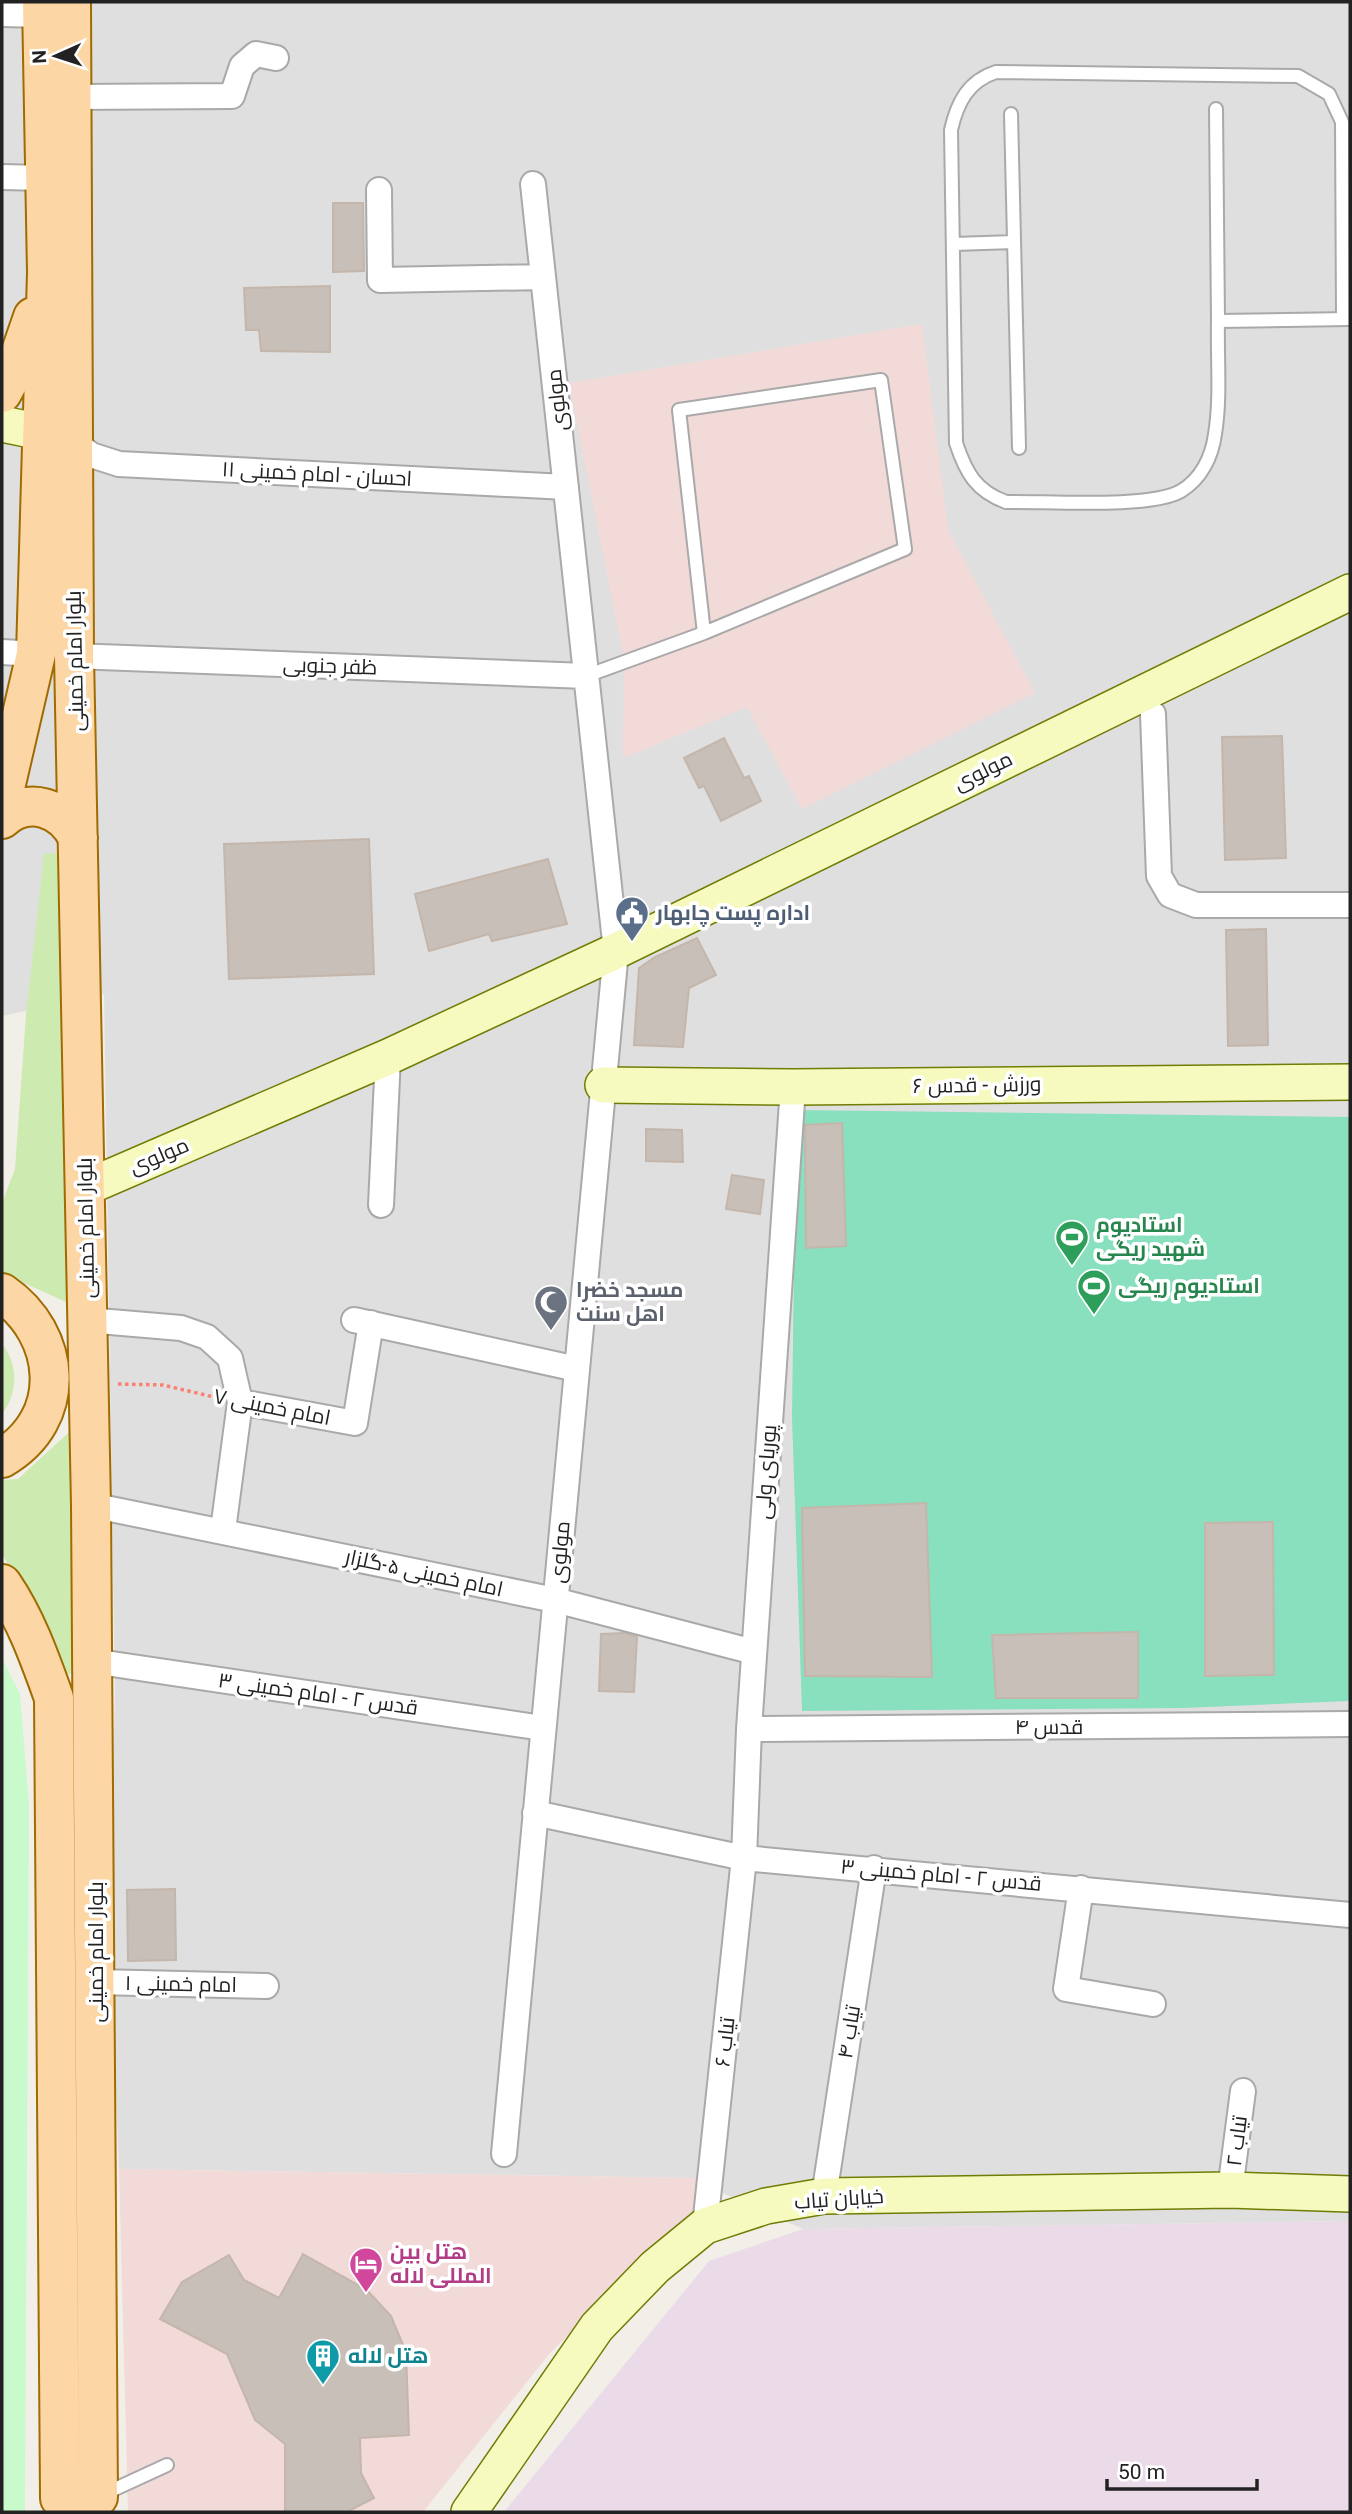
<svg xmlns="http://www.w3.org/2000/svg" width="1352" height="2514" font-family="Roboto,Cairo,sans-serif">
<rect width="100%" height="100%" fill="#f2efe9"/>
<path fill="#e0dfdf" d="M2,2H1350V2221L803,2229L711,2188L698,2178L119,2169L109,1926L115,1695L104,994L2,1016Z"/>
<path fill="#f2dad9" d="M922,324L948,530L1035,693L802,809L747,707L623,758L624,660L569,383Z
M119,2169L698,2178L711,2203L670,2235L550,2353L423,2512H128Z"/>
<path fill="#ebdbe8" d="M1350,2221V2512H504L709,2261L803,2229Z"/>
<path fill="#cdebb0" d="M74,851L73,1167L66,1302L2,1273V1203L15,1169L26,1015L44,854Z
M2,1344C19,1365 18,1393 2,1414Z
M78,1424L84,1670L65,1675L2,1553V1480L18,1479Z"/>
<path fill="#c8facc" d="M2,1658L20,1694L29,1805L25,2512H2Z"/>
<path fill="#88e0be" d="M796,1110L1350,1117V1701L1183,1708L802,1711L792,1417Z"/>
<path fill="#c7bfb8" stroke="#c4b6ab" stroke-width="2" d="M333,203H363L364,271L333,272Z
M330,286V352L261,351L259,330H246L244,288Z
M1282,736L1286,858L1225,860L1222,737Z
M724,738L744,778L749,776L761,801L721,821L704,786L699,788L684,758Z
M369,839L374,974L229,979L224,844Z
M548,859L567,924L492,941L489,934L429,951L415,894Z
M1266,929L1268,1045L1228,1046L1226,930Z
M697,938L716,975L689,988L683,1047L634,1045L639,968L655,957Z
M842,1123L846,1246L806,1248L805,1125Z
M646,1129L682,1130L683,1162L646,1161Z
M732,1175L764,1180L760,1214L726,1209Z
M926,1503L932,1677L805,1676L802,1508Z
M1273,1522L1274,1675L1205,1676V1523Z
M1138,1632V1698H996L992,1635Z
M624,1633L637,1637L634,1692L599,1691L601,1634Z
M175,1889L176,1960L128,1961L127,1890Z
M303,2254L367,2290L391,2316L406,2352L409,2435L360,2438L361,2473L374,2498L347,2512H285V2444L255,2420L227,2354L160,2319L182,2282L229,2255L244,2280L279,2298Z"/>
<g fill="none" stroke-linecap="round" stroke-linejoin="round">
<g stroke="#a9a9a9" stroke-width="16">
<path id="lane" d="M1216,109L1218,321
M1011,114L1019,448
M954,244L1014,242
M1343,319L1342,122L1329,94L1298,76L996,72C968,81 957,103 951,130L956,443C966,473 976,491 1006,502C1045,501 1150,509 1181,491C1201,479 1212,457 1215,434C1221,398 1217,358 1218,321L1350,319
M586,676L704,633L905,549L881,380L679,410L704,633
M104,2494L167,2465"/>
</g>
<g stroke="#a9a9a9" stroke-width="28">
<path id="street" d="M2,14L43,15
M72,97L232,96L242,66L256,54L276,58
M2,177L44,178
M379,190L380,280L543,277
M75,442L91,455L119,464L566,487
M2,652L36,654
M74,656L586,676
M1153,714L1159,876L1170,895L1196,905H1350
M381,1205L388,1057
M87,1320L181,1328L207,1337L230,1358L240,1402L223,1530
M354,1320L577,1369
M240,1402L355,1423L371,1323
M91,1505L555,1600L754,1652
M92,1661L543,1728
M749,1729L1350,1724
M535,1813L744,1858L1350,1915
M1081,1888L1066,1989L1153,2004
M96,1982L266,1986
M504,2154L616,951L533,184
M1230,2190L1243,2091
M824,2196L874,1868
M705,2226L744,1858L749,1729L793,1087"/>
</g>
<g stroke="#707d05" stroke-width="38">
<path id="secondary" d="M2,424L41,432
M603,1085L793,1087L1350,1082
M85,1188L388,1057L616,951L1350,592
M469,2512L597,2327L655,2267L705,2226L766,2206L824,2196L1230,2190L1350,2194"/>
</g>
<g stroke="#a06b00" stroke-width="42">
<path id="primary" d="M71,2L74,656L91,1505L98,2497L79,2512
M2,393L15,369L33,317
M2,801L36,654L47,272L42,2
M2,819C28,795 64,808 78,838
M2,1293C62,1334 69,1419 2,1458
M2,1584C26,1619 40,1659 54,1698L60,2498L78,2512"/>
</g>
<path stroke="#fa8072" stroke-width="3.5" stroke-dasharray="3.5 3.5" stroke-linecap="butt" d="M118,1384L163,1385L218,1398"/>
<use href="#lane" stroke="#fff" stroke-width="12"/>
<use href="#street" stroke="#fff" stroke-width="24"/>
<use href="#secondary" stroke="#f7fabf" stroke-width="35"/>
<use href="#primary" stroke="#fcd6a4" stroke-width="38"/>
</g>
<defs>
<g id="civic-pin" transform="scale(1.75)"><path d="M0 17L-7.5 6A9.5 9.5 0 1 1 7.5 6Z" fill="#5c6f8a" stroke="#fff"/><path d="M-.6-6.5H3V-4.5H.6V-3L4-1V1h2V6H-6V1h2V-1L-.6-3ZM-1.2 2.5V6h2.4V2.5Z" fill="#fff"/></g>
<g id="stadium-pin" transform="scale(1.75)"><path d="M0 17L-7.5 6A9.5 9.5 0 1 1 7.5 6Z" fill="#2e9e5b" stroke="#fff"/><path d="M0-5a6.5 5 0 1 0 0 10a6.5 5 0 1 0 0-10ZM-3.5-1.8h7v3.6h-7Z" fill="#fff"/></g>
<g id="mosque-pin" transform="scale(1.75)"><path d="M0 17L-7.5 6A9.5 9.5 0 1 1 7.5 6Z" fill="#6b7280" stroke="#fff"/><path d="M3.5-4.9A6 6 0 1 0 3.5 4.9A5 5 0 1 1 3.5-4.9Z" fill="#fff"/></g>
<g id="hotel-pin" transform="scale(1.75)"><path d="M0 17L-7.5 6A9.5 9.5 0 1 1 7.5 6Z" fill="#d1479c" stroke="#fff"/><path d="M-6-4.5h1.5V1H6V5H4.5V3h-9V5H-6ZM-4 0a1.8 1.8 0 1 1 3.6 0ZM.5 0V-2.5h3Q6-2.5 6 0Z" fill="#fff"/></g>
<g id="building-pin" transform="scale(1.75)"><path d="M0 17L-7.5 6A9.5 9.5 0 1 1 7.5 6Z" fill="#0f9aa8" stroke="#fff"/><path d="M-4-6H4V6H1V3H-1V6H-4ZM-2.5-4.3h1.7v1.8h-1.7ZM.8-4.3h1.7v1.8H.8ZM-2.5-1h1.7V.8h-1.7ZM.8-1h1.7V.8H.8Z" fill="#fff"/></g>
</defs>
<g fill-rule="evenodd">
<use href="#civic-pin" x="632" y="913"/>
<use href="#stadium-pin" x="1072" y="1237"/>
<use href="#stadium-pin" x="1094" y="1286"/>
<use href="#mosque-pin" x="551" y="1302"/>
<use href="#hotel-pin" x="366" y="2264"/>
<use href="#building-pin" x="323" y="2356"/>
</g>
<g text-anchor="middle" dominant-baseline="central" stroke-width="7" stroke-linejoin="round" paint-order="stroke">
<g font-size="21" fill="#222" stroke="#fff">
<text transform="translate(557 400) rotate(-96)">مولوی</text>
<text transform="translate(317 474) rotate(3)">احسان - امام خمینی ۱۱</text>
<text transform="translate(75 661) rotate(-91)">بلوار امام خمینی</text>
<text transform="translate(330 666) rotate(2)">ظفر جنوبی</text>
<text transform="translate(983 771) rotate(-26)">مولوی</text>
<text transform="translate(977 1085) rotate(-1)">ورزش - قدس ۶</text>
<text transform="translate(159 1156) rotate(-23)">مولوی</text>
<text transform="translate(86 1228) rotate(-91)">بلوار امام خمینی</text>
<text transform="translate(272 1407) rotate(11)">امام خمینی ۷</text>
<text transform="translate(766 1472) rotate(-86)">پوریای ولی</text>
<text transform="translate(560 1552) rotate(-85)">مولوی</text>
<text transform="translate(424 1573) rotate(12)">امام خمینی ۵-گلزار</text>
<text transform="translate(318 1694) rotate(8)">قدس ۲ - امام خمینی ۳</text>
<text x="1049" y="1727">قدس ۴</text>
<text transform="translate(941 1875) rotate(5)">قدس ۲ - امام خمینی ۳</text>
<text transform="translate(96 1952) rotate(-90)">بلوار امام خمینی</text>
<text transform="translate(181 1984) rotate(1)">امام خمینی ۱</text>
<text transform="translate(849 2032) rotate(-81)">تیاب ۴</text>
<text transform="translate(725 2042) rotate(-84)">تیاب ۶</text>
<text transform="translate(1237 2141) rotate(-83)">تیاب ۲</text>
<text transform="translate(839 2199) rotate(-4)">خیابان تیاب</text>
</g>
<g font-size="21" font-weight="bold" fill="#4e5e75" stroke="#fff" text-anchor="start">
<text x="656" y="913">اداره پست چابهار</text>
</g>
<g font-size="21" font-weight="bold" fill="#27864d" stroke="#fff" text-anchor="start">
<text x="1096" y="1225">استادیوم<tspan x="1096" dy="24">شهید ریگی</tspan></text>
<text x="1118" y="1286">استادیوم ریگی</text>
</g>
<g font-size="21" font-weight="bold" fill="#5b616d" stroke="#fff" text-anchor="start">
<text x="576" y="1290">مسجد خضرا<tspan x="576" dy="24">اهل سنت</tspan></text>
</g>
<g font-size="21" font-weight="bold" fill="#b23c85" stroke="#fff" text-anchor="start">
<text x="390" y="2252">هتل بین<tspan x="390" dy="24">المللی لاله</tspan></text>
</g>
<g font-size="21" font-weight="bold" fill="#0d838f" stroke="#fff" text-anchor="start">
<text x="348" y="2356">هتل لاله</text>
</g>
</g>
<rect width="1352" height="2514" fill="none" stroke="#222222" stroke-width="7"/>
<g transform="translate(56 56) rotate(267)" stroke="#ffffff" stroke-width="5" paint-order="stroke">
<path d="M0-5L12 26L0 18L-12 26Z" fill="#222222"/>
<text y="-10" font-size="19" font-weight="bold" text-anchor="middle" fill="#222222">N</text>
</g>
<path d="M1107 2479v10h150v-10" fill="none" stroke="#222222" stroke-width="3.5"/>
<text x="1118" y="2479" font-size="21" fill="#222222" stroke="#ffffff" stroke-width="5" paint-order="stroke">50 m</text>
</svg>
